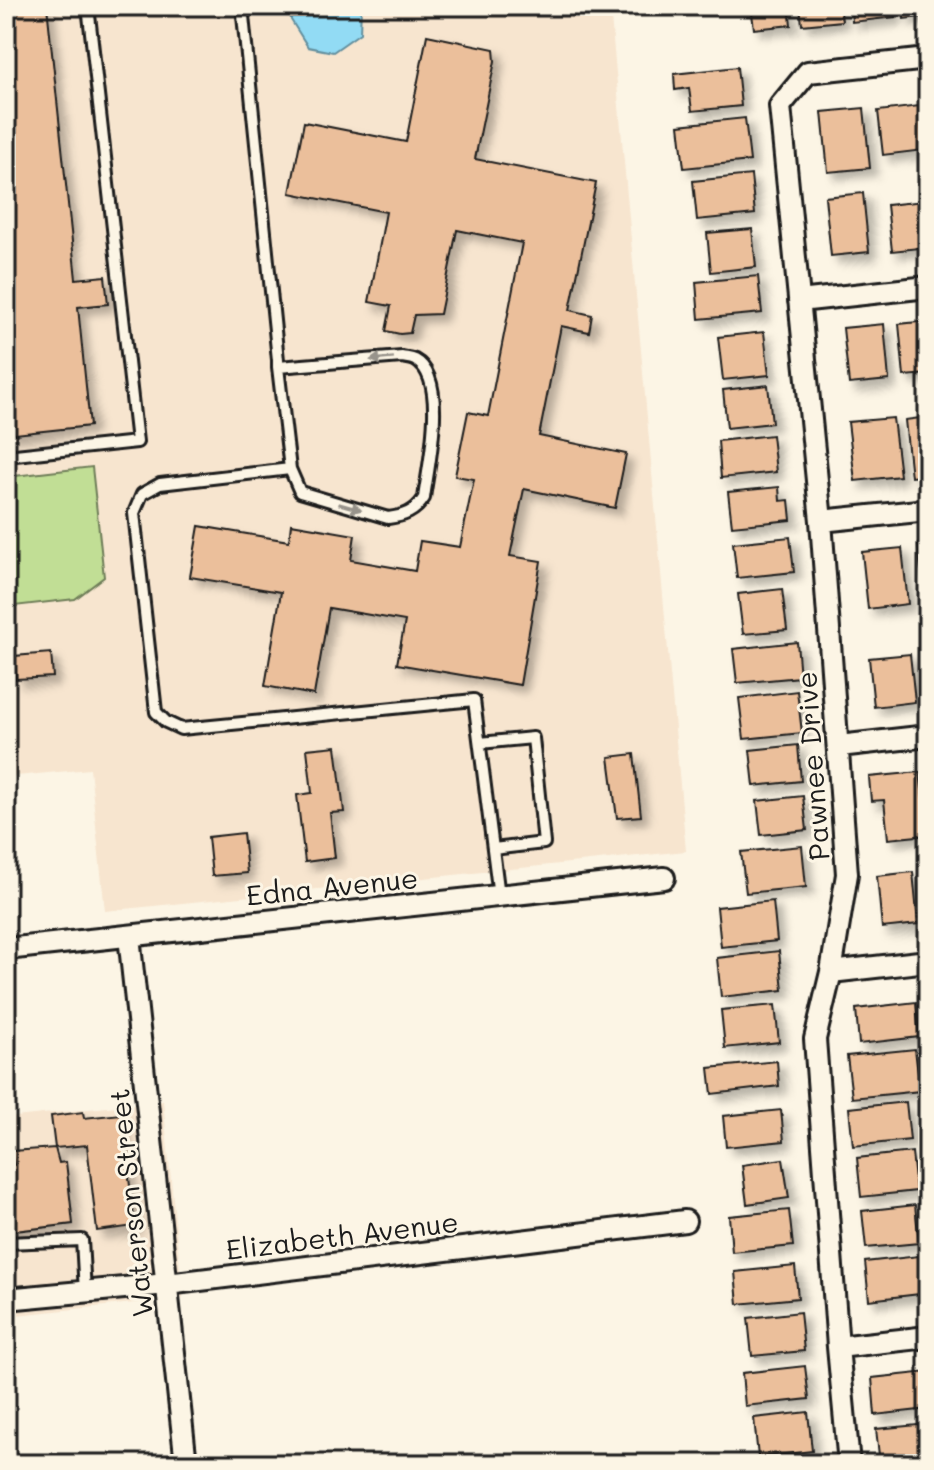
<svg xmlns="http://www.w3.org/2000/svg" width="934" height="1470" font-family="Mali,sans-serif">
<defs>
<filter id="shadow"><feDropShadow dx="7" dy="7" stdDeviation="4" flood-color="#0004"/></filter>
</defs>
<rect width="100%" height="100%" fill="#fcf5e5"/>
<filter id="ink" filterUnits="userSpaceOnUse"><feTurbulence type="fractalNoise" baseFrequency=".0125" numOctaves="2"/><feDisplacementMap in="SourceGraphic" scale="16" xChannelSelector="R" yChannelSelector="G"/><feConvolveMatrix kernelMatrix="1 2 1 2 8 2 1 2 1" color-interpolation-filters="sRGB"/></filter>
<g filter="url(#ink)">
<path fill="#f7e5cf" d="M6,6H610L686,851L105,911L90,769L6,777Z
M163,1101L183,1298L6,1316V1118Z"/>
<path fill="#c1de95" stroke="#6e7d58" stroke-width="2" d="M92,467L104,577L75,599L6,607V477Z"/>
<path fill="#92dbf4" stroke="#638f9e" stroke-width="2" d="M290,6H361L360,33L333,52L308,47L291,20Z"/>
<path fill="#ebbf9b" stroke="#1c1c1c" stroke-width="2" filter="url(#shadow)" d="M6,6H47L76,279L105,276L108,304L78,307L90,426L6,435Z
M751,6H789L791,25L754,29Z
M800,6H840L842,21L802,25Z
M851,6H894L895,17L852,22Z
M903,6H928V16L904,19Z
M427,35L494,49L495,61L475,159L596,183L570,310L592,315L589,332L561,326L539,436L626,454L615,508L524,489L510,556L541,561L520,685L397,664L405,621L329,608L314,695L265,686L281,592L190,577L199,526L289,541L291,524L355,535L351,560L415,571L420,541L460,547L474,479L455,476L468,412L488,416L522,243L457,230L440,314L414,315L410,333L400,334L386,331L391,306L369,302L386,212L290,193L304,122L406,142Z
M737,67L741,106L692,111L689,88L675,90L674,74Z
M919,106L924,150L883,155L878,111Z
M864,108L870,168L828,172L822,112Z
M745,118L750,161L684,168L679,125Z
M751,175L755,214L697,220L693,181Z
M863,193L869,252L831,256L825,197Z
M924,201L928,247L892,251L887,205Z
M752,229L756,267L711,272L707,233Z
M758,276L762,313L699,319L696,282Z
M928,321V374L904,376L899,324Z
M884,324L889,380L849,384L843,328Z
M764,332L769,375L723,380L718,337Z
M768,385L772,423L727,428L723,390Z
M928,417V475L911,477L905,420Z
M893,418L900,476L855,481L848,422Z
M772,435L776,472L721,478L718,441Z
M779,487L780,501L789,500L791,520L732,526L728,492Z
M790,537L794,572L737,578L733,543Z
M928,543V598L924,599L918,544Z
M902,548L908,604L868,609L862,552Z
M782,589L787,630L743,634L738,594Z
M797,642L800,677L737,683L733,649Z
M51,653L53,677L16,679L14,656Z
M910,654L915,702L874,707L869,658Z
M797,691L802,733L744,739L739,698Z
M798,745L801,781L754,786L750,750Z
M336,746L344,812L330,813L335,858L305,862L297,795L312,793L307,749Z
M634,754L641,816L617,818L609,757Z
M920,772L927,835L888,839L884,800L871,801L869,777Z
M803,796L807,830L761,835L757,801Z
M243,833L247,873L212,876L208,837Z
M802,846L806,887L746,893L741,852Z
M913,872L918,924L882,928L877,876Z
M773,901L777,941L721,947L717,907Z
M779,951L783,990L721,997L717,958Z
M916,1002L919,1037L859,1044L856,1009Z
M775,1005L779,1042L725,1048L721,1010Z
M915,1049L920,1091L852,1098L847,1056Z
M777,1061L779,1086L712,1094L709,1068Z
M906,1102L910,1140L853,1146L849,1108Z
M781,1110L784,1141L726,1147L723,1116Z
M83,1112L84,1118L121,1114L135,1226L97,1231L87,1145L55,1148L51,1116Z
M55,1148L59,1163L66,1162L73,1224L6,1232V1166L14,1165L12,1151Z
M912,1152L916,1191L861,1197L857,1158Z
M783,1159L789,1198L747,1204L742,1165Z
M915,1205L919,1243L866,1248L862,1211Z
M789,1210L793,1246L732,1252L729,1216Z
M928,1255V1293L869,1300L865,1262Z
M795,1266L798,1298L738,1304L735,1272Z
M800,1312L804,1351L752,1356L748,1318Z
M805,1366L809,1399L745,1406L742,1373Z
M928,1372V1409L875,1415L872,1378Z
M808,1412L812,1451L758,1457L754,1418Z
M928,1424V1464H880L876,1429Z"/>
<g fill="none" stroke-linecap="round" stroke-linejoin="round">
<g stroke="#1c1c1c" stroke-width="16">
<path id="lane" d="M242,6L278,360V367L290,469L300,492L388,518C404,516 415,512 424,498C428,467 449,378 415,360C411,358 406,358 402,357L278,367
M6,456L137,442L88,6
M290,469L160,484L142,494L134,513L156,712L166,722L181,729L474,700L499,896
M480,743L533,738L544,843L493,849
M6,1243L82,1240L85,1292"/>
</g>
<g stroke="#1c1c1c" stroke-width="26">
<path id="street" d="M799,301L928,287
M821,521L928,510
M839,746L928,736
M129,936L186,1464
M6,949L664,878
M831,972L928,961
M6,1299L167,1284L685,1221
M838,1347L928,1337
M849,1464L838,1347L815,1039L831,972L847,874L821,521L780,106L808,72L928,59"/>
</g>
<use href="#lane" stroke="#fcf5e5" stroke-width="10"/>
<use href="#street" stroke="#fcf5e5" stroke-width="20"/>
</g>
<defs><path id="oneway-solid" d="M-6-.8H1V-3.2L6.5 0L1 3.2V.8H-6Z" transform="scale(2)"/></defs>
<g fill="#97938b">
<use href="#oneway-solid" transform="translate(382 359) rotate(175)"/>
<use href="#oneway-solid" transform="translate(350 507) rotate(16)"/>
</g>
</g>
<g text-anchor="middle" dominant-baseline="central" stroke-width="6" stroke-linejoin="round" paint-order="stroke">
<g font-size="28" fill="#1c1c1c" stroke="#fcf5e5">
<text transform="translate(812 766) rotate(-94)">Pawnee Drive</text>
<text transform="translate(332 886) rotate(-6)">Edna Avenue</text>
<text transform="translate(130 1203) rotate(-96)">Waterson Street</text>
<text transform="translate(342 1235) rotate(-7)">Elizabeth Avenue</text>
</g>
</g>
<rect width="934" height="1470" fill="none" stroke="#fcf5e5" stroke-width="32"/>
<rect x="16" y="16" width="902" height="1438" fill="none" stroke="#1c1c1c" stroke-width="3" filter="url(#ink)"/>
</svg>
